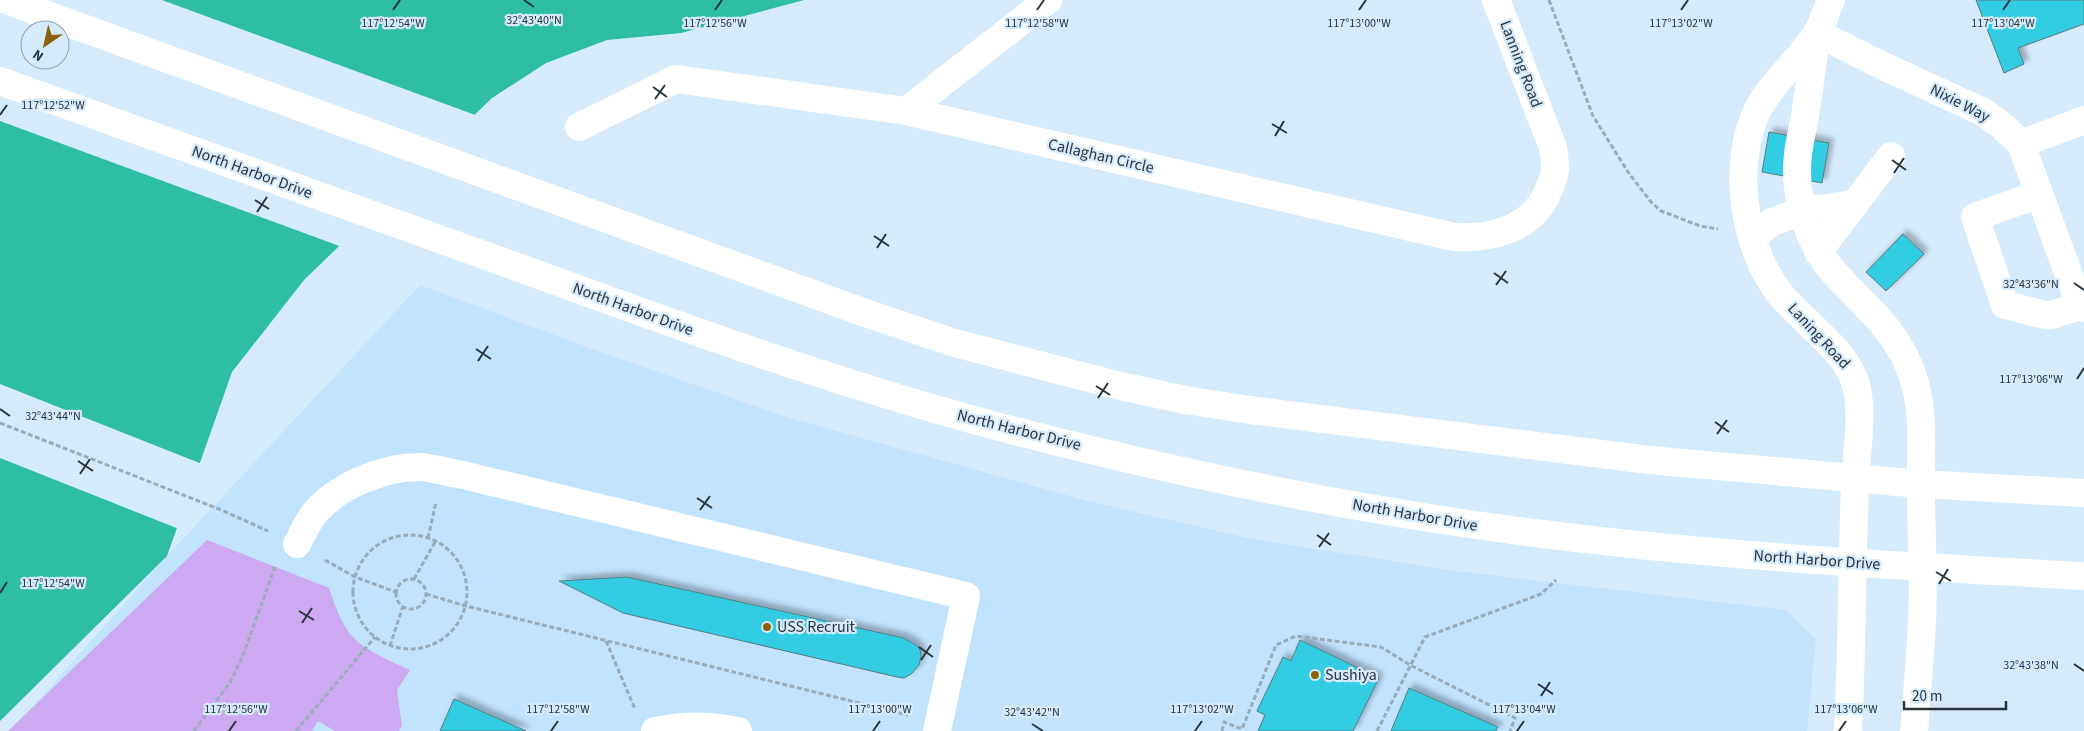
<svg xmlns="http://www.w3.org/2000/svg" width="2084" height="731" font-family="'Source Sans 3',sans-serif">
<defs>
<filter id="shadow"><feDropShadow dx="4.5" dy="-4.5" stdDeviation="2.5" flood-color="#0004"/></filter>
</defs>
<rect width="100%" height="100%" fill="#d5ebfc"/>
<path fill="#c1e3fe" d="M420,285L598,351L790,418L1088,501L1248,538L1448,570L1786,610L1816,639L1807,731H11L167,556Z"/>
<path fill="#cda9f2" d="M207,540L329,588C334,603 339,618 348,631C360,649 391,661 410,670L397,690L402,726L399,731H335L318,721L312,731H8Z"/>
<path fill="#2ebea2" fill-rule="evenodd" d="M0,0H804L681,33L607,40L546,63L492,98L304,280L232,372L167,556L0,721ZM30,30H60V60H30Z"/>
<path fill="#d5ebfc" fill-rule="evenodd" d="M0,0H162L478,116L342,247L0,121ZM30,30H60V60H30Z
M0,384L202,464L179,529L0,458Z"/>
<path fill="#32cde2" stroke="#577b81" filter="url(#shadow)" d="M1976,0H2084V24L2018,48L2024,64L2004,73Z
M1769,132L1829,143L1822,183L1762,172Z
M1903,234L1924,254L1886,291L1866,272Z
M627,577L904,638L916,645L920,649L921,657L919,665L911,674L904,678L897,677L623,613L559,581Z
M1300,640L1379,678L1353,731H1258L1265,715L1257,711L1283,657L1291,661Z
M1409,688L1498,727L1496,731H1391Z
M454,699L526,731H440Z"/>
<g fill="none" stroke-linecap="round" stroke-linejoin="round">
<path stroke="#99acb9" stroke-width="3" stroke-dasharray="5 2.5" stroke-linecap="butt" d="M1549,0L1593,116L1628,172L1651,202L1661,211L1700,226L1718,229
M0,423L219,509L268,531
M353 592a57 57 0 1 1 114 0a57 57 0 1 1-114 0Z
M428,538L436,502
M325,560L355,577L396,592
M414,579L435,542
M396 594a15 15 0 1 1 30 0a15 15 0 1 1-30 0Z
M426,594L466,606L908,715
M606,641L635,709
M390,646L403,606
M194,731L231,681L243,655L275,567
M296,731L375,637
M1222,731L1224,722L1242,729L1276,645L1296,636L1381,647L1410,665L1515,718L1510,731
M1377,731L1425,637L1541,594L1556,580"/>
<path stroke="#fff" stroke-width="28" d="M1831,0C1826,11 1823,23 1817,33C1801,59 1772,82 1758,109C1731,163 1743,247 1780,294C1802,321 1848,352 1856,385C1864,416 1856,452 1855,484C1852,566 1852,649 1848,731
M1817,33L1881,65L1983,112L2000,124L2021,144L2074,289L2084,308
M1817,34C1813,59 1810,84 1806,109C1804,124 1800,139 1798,154C1793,199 1808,246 1840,279C1870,310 1899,334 1913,377C1925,413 1920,449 1921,486C1921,531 1924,577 1922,622C1920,658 1917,695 1914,731
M906,111L1048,0
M579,127L676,79L906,111L1454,237C1490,239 1530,230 1547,194C1550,186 1555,177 1555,168C1555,162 1554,155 1553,148L1496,0
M2021,144L2084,120
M2039,194L1975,217L2005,305L2049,316L2082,305
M1752,237L1772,222L1803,211L1855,204
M1818,252L1891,156
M297,544C302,535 307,523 314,514C336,486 386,466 421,467C434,468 449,473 463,475L966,596L937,731
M655,731C685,725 708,725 738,731"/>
<path stroke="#fff" stroke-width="28" d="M6,0L868,314L951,342L1116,385L1185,400L1250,410L1649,460L1921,484L2084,493
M0,81C173,143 346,206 520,268C676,325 832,382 992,425C1149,466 1309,501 1469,524C1673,554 1879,565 2084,576"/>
</g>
<path fill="none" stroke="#2a353d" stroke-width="2" d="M524,0L534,7M393,10L400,0M715,10L722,0M1037,10L1044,0M1359,10L1366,0M1681,10L1688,0M2003,10L2010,0M653,87L667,97M655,99L665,85M0,115L7,105M1272,124L1287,133M1275,136L1284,121M1892,160L1906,170M1894,173L1904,158M255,200L269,209M257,212L267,197M874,236L889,246M877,248L886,234M1494,273L1508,283M2074,283L2084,290M1496,285L1506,271M476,349L491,359M478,361L488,346M2077,379L2084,368M1096,386L1110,395M1098,398L1108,383M0,409L10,416M1715,422L1729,432M1717,434L1727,420M78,461L93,471M80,474L90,459M697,498L712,508M700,510L710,496M1317,535L1331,545M1319,547L1329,533M1936,572L1951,581M1939,584L1948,569M0,593L7,582M299,611L314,620M302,623L312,608M919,647L933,657M921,660L931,645M2074,664L2084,671M1538,684L1553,694M1541,696L1550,682M1032,724L1043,731M229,731L236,721M551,731L558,721M873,731L880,721M1195,731L1202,721M1517,731L1524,721M1839,731L1846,721"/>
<g fill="#8d6206" stroke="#d5ebfc" stroke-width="2">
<circle cx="767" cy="627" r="5"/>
<circle cx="1315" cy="675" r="5"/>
</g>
<g text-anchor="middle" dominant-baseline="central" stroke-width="4.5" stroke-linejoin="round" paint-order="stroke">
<g font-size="16" fill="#2a353d" stroke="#d5ebfc">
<text transform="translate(1521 64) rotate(69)">Lanning Road</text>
<text transform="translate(1960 103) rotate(27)">Nixie Way</text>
<text transform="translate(1101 156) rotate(13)">Callaghan Circle</text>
<text transform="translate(252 172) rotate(20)">North Harbor Drive</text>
<text transform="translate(633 309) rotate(20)">North Harbor Drive</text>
<text transform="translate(1819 336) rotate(47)">Laning Road</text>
<text transform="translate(1019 430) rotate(14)">North Harbor Drive</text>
<text transform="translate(1415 515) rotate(10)">North Harbor Drive</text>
<text transform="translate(1817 560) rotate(4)">North Harbor Drive</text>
</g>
<g font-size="16" fill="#2a353d" stroke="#d5ebfc" text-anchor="start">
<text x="777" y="627">USS Recruit</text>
<text x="1325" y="675">Sushiya</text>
</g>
</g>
<g font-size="12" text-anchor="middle" fill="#2a353d" stroke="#d5ebfc" stroke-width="4.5" stroke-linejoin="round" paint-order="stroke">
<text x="534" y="24">32°43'40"N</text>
<text x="393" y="27">117°12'54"W</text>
<text x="715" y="27">117°12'56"W</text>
<text x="1037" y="27">117°12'58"W</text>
<text x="1359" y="27">117°13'00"W</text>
<text x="1681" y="27">117°13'02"W</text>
<text x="2003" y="27">117°13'04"W</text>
<text x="53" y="109">117°12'52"W</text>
<text x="2031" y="288">32°43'36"N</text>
<text x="2031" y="383">117°13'06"W</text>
<text x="53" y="420">32°43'44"N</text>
<text x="53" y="587">117°12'54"W</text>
<text x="2031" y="669">32°43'38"N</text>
<text x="236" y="713">117°12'56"W</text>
<text x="558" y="713">117°12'58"W</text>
<text x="880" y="713">117°13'00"W</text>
<text x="1202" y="713">117°13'02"W</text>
<text x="1524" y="713">117°13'04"W</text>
<text x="1846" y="713">117°13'06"W</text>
<text x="1032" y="716">32°43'42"N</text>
</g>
<g transform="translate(45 45) rotate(214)"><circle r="24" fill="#d5ebfc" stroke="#91a2b0"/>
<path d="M0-4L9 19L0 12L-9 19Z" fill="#8d6206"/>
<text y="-8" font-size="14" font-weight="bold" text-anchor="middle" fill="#2a353d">N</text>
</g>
<path d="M1904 701v8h102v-8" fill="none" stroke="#2a353d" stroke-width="2.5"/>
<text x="1912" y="701" font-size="15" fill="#2a353d" stroke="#d5ebfc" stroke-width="4" paint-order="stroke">20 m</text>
</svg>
